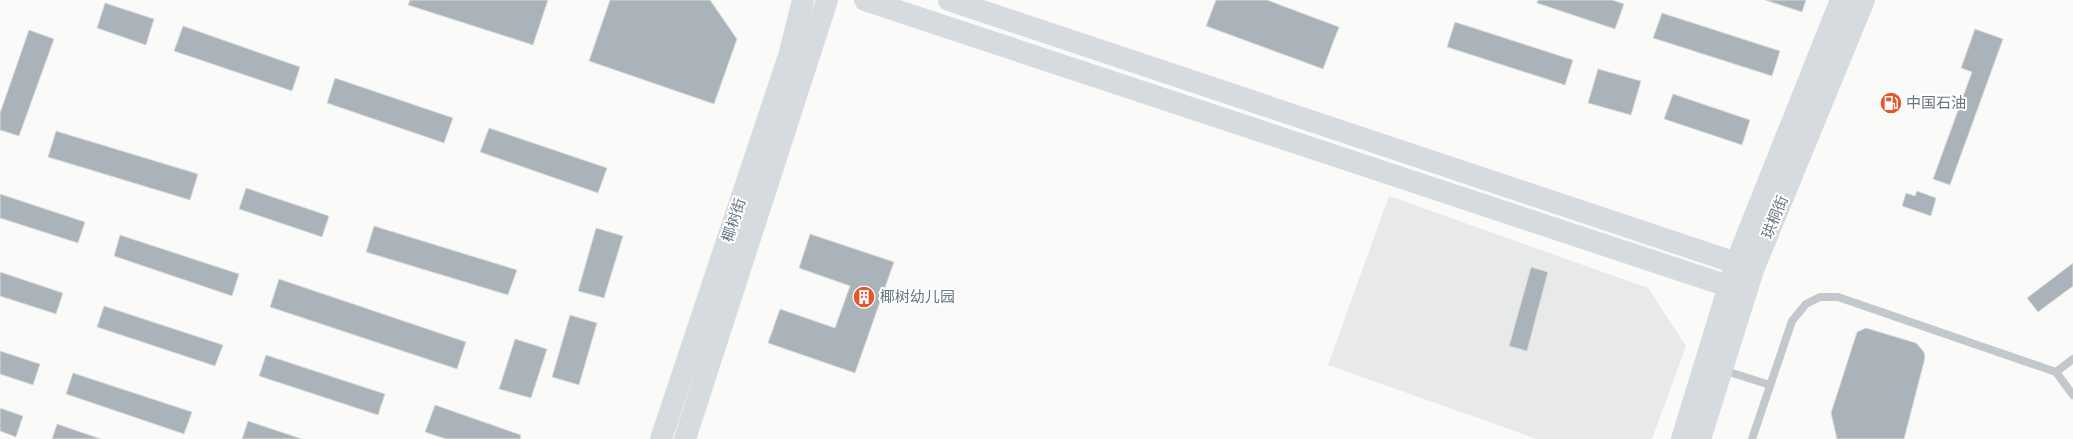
<svg xmlns="http://www.w3.org/2000/svg" width="2073" height="439" font-family="Cabin,'Noto Sans SC',sans-serif">
<rect width="100%" height="100%" fill="#fafaf8"/>
<path fill="#e8e9e9" d="M1389,196L1648,288L1686,346L1652,439H1537L1328,365Z"/>
<path fill="#aab3b9" stroke="#dcdcda" d="M410,0H548L533,45L408,5Z
M610,0H710L737,39L714,104L589,61Z
M1216,0H1267L1339,27L1323,69L1206,26Z
M1538,0H1612L1624,4L1615,29L1537,3Z
M1765,0H1806L1802,12Z
M105,3L154,19L146,45L97,28Z
M1662,13L1780,51L1772,76L1653,38Z
M1455,22L1573,60L1565,85L1447,47Z
M183,26L300,67L292,91L174,51Z
M1975,29L2003,39L1950,185L1933,179L1972,72L1961,68Z
M29,30L54,39L19,136L0,130V113Z
M1598,69L1641,81L1631,115L1588,103Z
M335,78L453,118L444,143L327,103Z
M1673,94L1750,120L1742,145L1664,119Z
M489,128L607,168L598,193L480,152Z
M56,131L198,174L190,200L48,157Z
M246,188L329,216L322,237L239,209Z
M1917,191L1936,198L1931,216L1902,206L1906,193L1915,196Z
M0,194L85,222L78,243L0,218Z
M374,226L517,270L508,295L366,252Z
M596,228L623,236L604,298L578,291Z
M810,234L894,262L855,373L768,343L780,309L835,328L850,286L799,268Z
M120,235L239,274L232,296L114,256Z
M2073,263V286L2038,312L2027,298Z
M1531,267L1548,272L1527,351L1509,346Z
M0,272L63,293L56,314L0,296Z
M279,279L466,342L457,369L270,307Z
M104,306L223,345L215,366L97,327Z
M570,315L597,323L579,385L552,377Z
M1866,328L1916,343L1924,352L1925,358L1904,439H1837L1831,413L1857,332Z
M515,339L547,349L531,398L499,389Z
M0,351L40,364L33,385L0,374Z
M266,355L385,394L378,415L259,376Z
M73,373L192,412L184,434L66,394Z
M435,405L521,435L520,439H446L425,432Z
M0,408L23,416L16,437L0,431Z
M248,421L302,439H242Z
M57,424L101,439H52Z"/>
<g fill="none" stroke-linecap="round" stroke-linejoin="round">
<path stroke="#c3c8cc" stroke-width="8" d="M1723,370L1770,385
M2056,372L2073,395
M1752,439L1792,321L1806,304L1820,297H1838L2056,372L2073,359"/>
<path stroke="#d6dbdf" stroke-width="22" d="M865,0L1728,286L1746,293
M949,0L1736,263L1753,270
M661,439L789,56L803,0
M685,439L827,0
M1682,439L1736,263L1841,0
M1700,439L1753,270L1864,0"/>
</g>
<defs>
<g id="fuel-disc" transform="scale(1.15)"><circle r="9.5" fill="#e4572e" stroke="#fff"/><path d="M-5.5-6h7V0h2V4h1.3V-2.5L3-4.5l.8-.8L6-3V5H2.5V1h-1V6h-7ZM-4.2-4.7v3.2H.2V-4.7Z" fill="#fff"/></g>
<g id="building-disc" transform="scale(1.15)"><circle r="9.5" fill="#e4572e" stroke="#fff"/><path d="M-4-6H4V6H1V3H-1V6H-4ZM-2.5-4.3h1.7v1.8h-1.7ZM.8-4.3h1.7v1.8H.8ZM-2.5-1h1.7V.8h-1.7ZM.8-1h1.7V.8H.8Z" fill="#fff"/></g>
</defs>
<g fill-rule="evenodd">
<use href="#fuel-disc" x="1891" y="103"/>
<use href="#building-disc" x="864" y="297"/>
</g>
<g text-anchor="middle" dominant-baseline="central" stroke-width="4" stroke-linejoin="round" paint-order="stroke">
<g font-size="15" fill="#657683" stroke="#fff" text-anchor="start">
<text x="1906" y="103">中国石油</text>
<text x="880" y="297">椰树幼儿园</text>
</g>
<g font-size="15" fill="#657683" stroke="#fff">
<text transform="translate(1775 217) rotate(-68)">珙桐街</text>
<text transform="translate(734 220) rotate(-72)">椰树街</text>
</g>
</g>
</svg>
